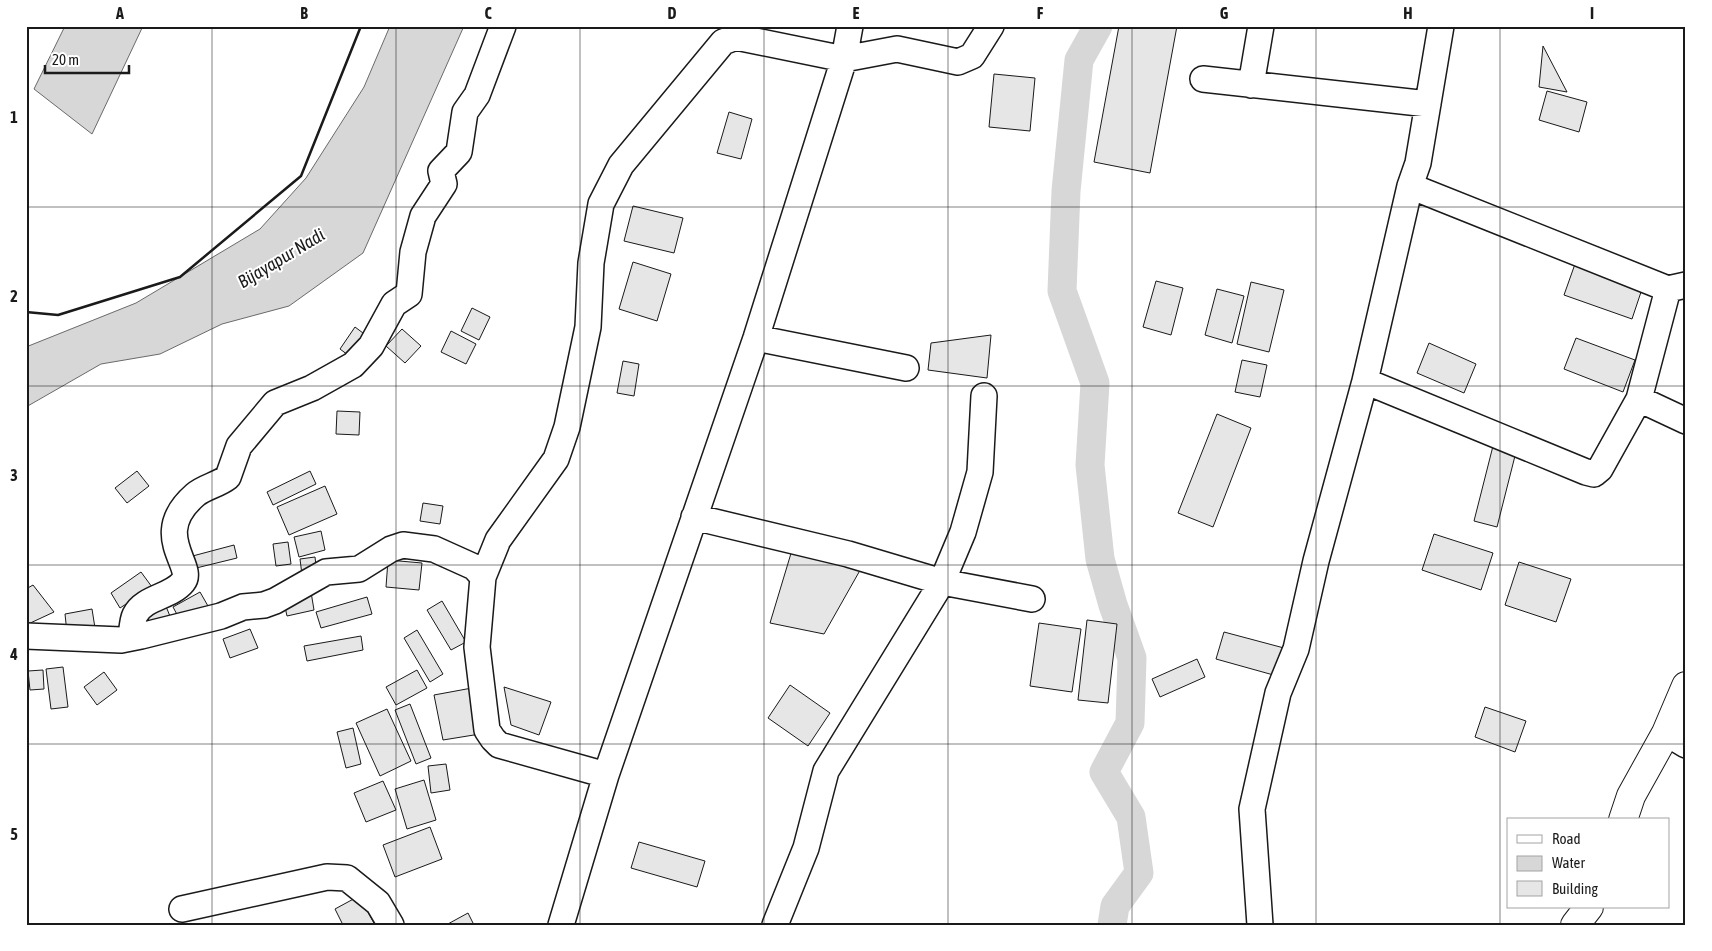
<svg xmlns="http://www.w3.org/2000/svg" width="1712" height="951" font-family="'Asap Condensed',sans-serif">
<rect width="100%" height="100%" fill="#fff"/>
<path fill="#d7d7d7" stroke="#6a6a6a" d="M65,26H143L92,134L34,89Z
M390,26H464L363,253L289,306L222,324L160,354L101,364L26,407V347L136,303L260,229L306,178L364,87Z"/>
<g fill="none" stroke-linecap="round" stroke-linejoin="round">
<path stroke="#d7d7d7" stroke-width="29" d="M1098,26L1079,60L1066,191L1062,291L1095,383L1090,465L1100,559L1113,605L1132,658L1130,723L1104,772L1131,817L1139,873L1115,906L1112,925"/>
</g>
<path fill="#e6e6e6" stroke="#1a1a1a" d="M1119,26H1177L1150,173L1094,162Z
M1543,46L1567,92L1539,87Z
M994,74L1035,78L1030,131L989,127Z
M1547,91L1587,102L1579,132L1539,120Z
M729,112L752,119L741,159L717,153Z
M633,206L683,218L674,253L624,241Z
M633,262L671,274L657,321L619,309Z
M1575,264L1642,289L1632,319L1564,295Z
M1156,281L1183,288L1171,335L1143,327Z
M1251,282L1284,290L1269,352L1237,344Z
M1217,289L1244,296L1232,343L1205,335Z
M472,308L490,317L479,340L461,331Z
M355,327L367,336L352,358L340,349Z
M402,329L421,346L405,363L386,346Z
M451,331L476,344L466,364L441,352Z
M991,335L987,378L928,370L931,343Z
M1576,338L1635,360L1623,392L1564,369Z
M1429,343L1476,364L1464,393L1417,373Z
M1242,360L1267,365L1260,397L1235,392Z
M623,361L639,364L634,396L617,393Z
M337,411L360,412L359,435L336,434Z
M1217,414L1251,428L1213,527L1178,513Z
M1494,442L1517,448L1497,527L1474,521Z
M137,471L149,486L127,503L115,488Z
M310,471L316,484L273,505L267,492Z
M325,486L337,514L289,535L277,507Z
M423,503L443,506L440,524L420,521Z
M321,531L325,550L299,557L294,537Z
M1434,534L1493,553L1481,590L1422,570Z
M288,542L291,564L276,566L273,544Z
M234,545L237,558L188,570L185,558Z
M792,550L863,565L824,634L770,623Z
M315,557L317,574L302,575L300,559Z
M388,560L422,563L419,590L386,587Z
M1519,562L1571,579L1556,622L1505,605Z
M141,572L152,587L120,608L111,593Z
M33,585L54,612L26,625V589Z
M200,592L208,606L181,622L173,607Z
M311,592L314,610L287,616L283,598Z
M367,597L372,614L321,628L316,612Z
M442,601L466,642L451,650L427,610Z
M165,604L172,621L147,633L140,616Z
M92,609L95,628L67,633L65,614Z
M1087,620L1117,624L1108,703L1078,700Z
M1039,623L1081,629L1072,692L1030,686Z
M250,629L258,648L230,658L223,639Z
M417,630L443,674L430,682L404,638Z
M1224,632L1284,648L1277,676L1216,659Z
M361,636L363,650L307,661L304,646Z
M1197,659L1205,677L1160,697L1152,679Z
M63,667L68,707L51,709L46,669Z
M43,670L44,689L30,690L28,671Z
M417,670L427,688L396,705L386,687Z
M104,672L117,690L97,705L84,687Z
M790,685L830,713L808,746L768,718Z
M504,687L551,702L539,735L511,725Z
M472,688L480,734L443,740L434,695Z
M410,704L431,758L416,764L395,710Z
M1485,707L1526,721L1515,752L1475,737Z
M387,709L411,761L380,776L356,723Z
M353,728L361,764L346,768L337,732Z
M446,764L450,790L431,793L428,766Z
M424,780L436,820L407,829L395,789Z
M383,781L396,810L366,822L354,793Z
M430,827L442,859L395,877L383,845Z
M639,842L705,861L697,887L631,868Z
M359,896L375,925H343L335,909Z
M468,913L474,925H446Z"/>
<g fill="none" stroke-linecap="round" stroke-linejoin="round">
<g stroke="#1a1a1a" stroke-width="28">
<path id="minor" d="M1203,79L1428,104
M1251,85L1261,26
M1410,186L1668,289
M756,338L906,368
M1365,381L1586,472L1594,474L1600,469L1639,399L1668,289L1686,285
M1639,399L1686,421
M694,517L848,554L942,582L1032,599
M26,636L121,640L141,636L221,616L243,607L264,605L275,601L326,572L359,569L391,549L403,545L434,549L474,567L483,577
M131,638C132,631 132,621 135,615C144,597 171,597 183,582C196,566 149,535 195,495C204,487 218,485 228,477L239,446L275,403L312,388L353,365L371,346L394,304L409,294L413,252L423,216L444,184L441,171L459,152L465,112L477,95L503,26
M1666,733L1686,745
M606,775L499,745L493,739L487,730L477,647L483,577L498,540L556,459L567,427L588,327L591,263L601,204L621,165L723,42L736,37L844,59L897,49L958,62L972,56L991,26
M182,909L327,877L347,878L378,903L391,925
M561,925L606,775L756,338L844,59L850,26
M775,925L806,848L826,771L942,582L963,532L980,472L984,396
M1260,925L1252,809L1278,693L1296,649L1316,561L1365,381L1410,186L1418,163L1441,26"/>
</g>
<g stroke="#1a1a1a" stroke-width="30">
<path id="secondary" d="M1623,820L1631,796L1666,733L1686,686
M1575,925L1589,907"/>
</g>
<use href="#minor" stroke="#fff" stroke-width="25"/>
<use href="#secondary" stroke="#fff" stroke-width="28"/>
<path stroke="#1a1a1a" stroke-width="2.5" d="M26,312L58,315L180,277L301,176L361,26"/>
</g>
<path fill="none" stroke="#1a1a1a" stroke-width="1" stroke-opacity="0.55" d="M212,26V925M396,26V925M580,26V925M764,26V925M948,26V925M1132,26V925M1316,26V925M1500,26V925M26,207H1686M26,386H1686M26,565H1686M26,744H1686"/>
<g text-anchor="middle" dominant-baseline="central" stroke-width="4" stroke-linejoin="round" paint-order="stroke">
<g font-size="18" font-style="italic" fill="#1a1a1a" stroke="#fff">
<text transform="translate(281 258) rotate(-31)">Bijayapur Nadi</text>
</g>
</g>
<rect width="1712" height="951" fill="none" stroke="#ffffff" stroke-width="55"/>
<rect x="1507" y="818" width="162" height="90" fill="#ffffff" stroke="#a3a3a3"/>
<rect x="1517" y="835" width="25" height="8" fill="#ffffff" stroke="#a3a3a3"/>
<text x="1552" y="844" font-size="15" fill="#1a1a1a">Road</text>
<rect x="1517" y="856" width="25" height="15" fill="#d7d7d7" stroke="#a3a3a3"/>
<text x="1552" y="868" font-size="15" fill="#1a1a1a">Water</text>
<rect x="1517" y="881" width="25" height="15" fill="#e6e6e6" stroke="#a3a3a3"/>
<text x="1552" y="894" font-size="15" fill="#1a1a1a">Building</text>
<path d="M45 65v8h84v-8" fill="none" stroke="#1a1a1a" stroke-width="2.5"/>
<text x="52" y="65" font-size="15" fill="#1a1a1a" stroke="#ffffff" stroke-width="4" paint-order="stroke">20 m</text>
<rect x="28" y="28" width="1656" height="896" fill="none" stroke="#1a1a1a" stroke-width="2"/>
<g font-size="16" text-anchor="middle" font-weight="bold" fill="#1a1a1a">
<text x="120" y="19">A</text>
<text x="304" y="19">B</text>
<text x="488" y="19">C</text>
<text x="672" y="19">D</text>
<text x="856" y="19">E</text>
<text x="1040" y="19">F</text>
<text x="1224" y="19">G</text>
<text x="1408" y="19">H</text>
<text x="1592" y="19">I</text>
<text x="14" y="123">1</text>
<text x="14" y="302">2</text>
<text x="14" y="481">3</text>
<text x="14" y="660">4</text>
<text x="14" y="840">5</text>
</g>
</svg>
